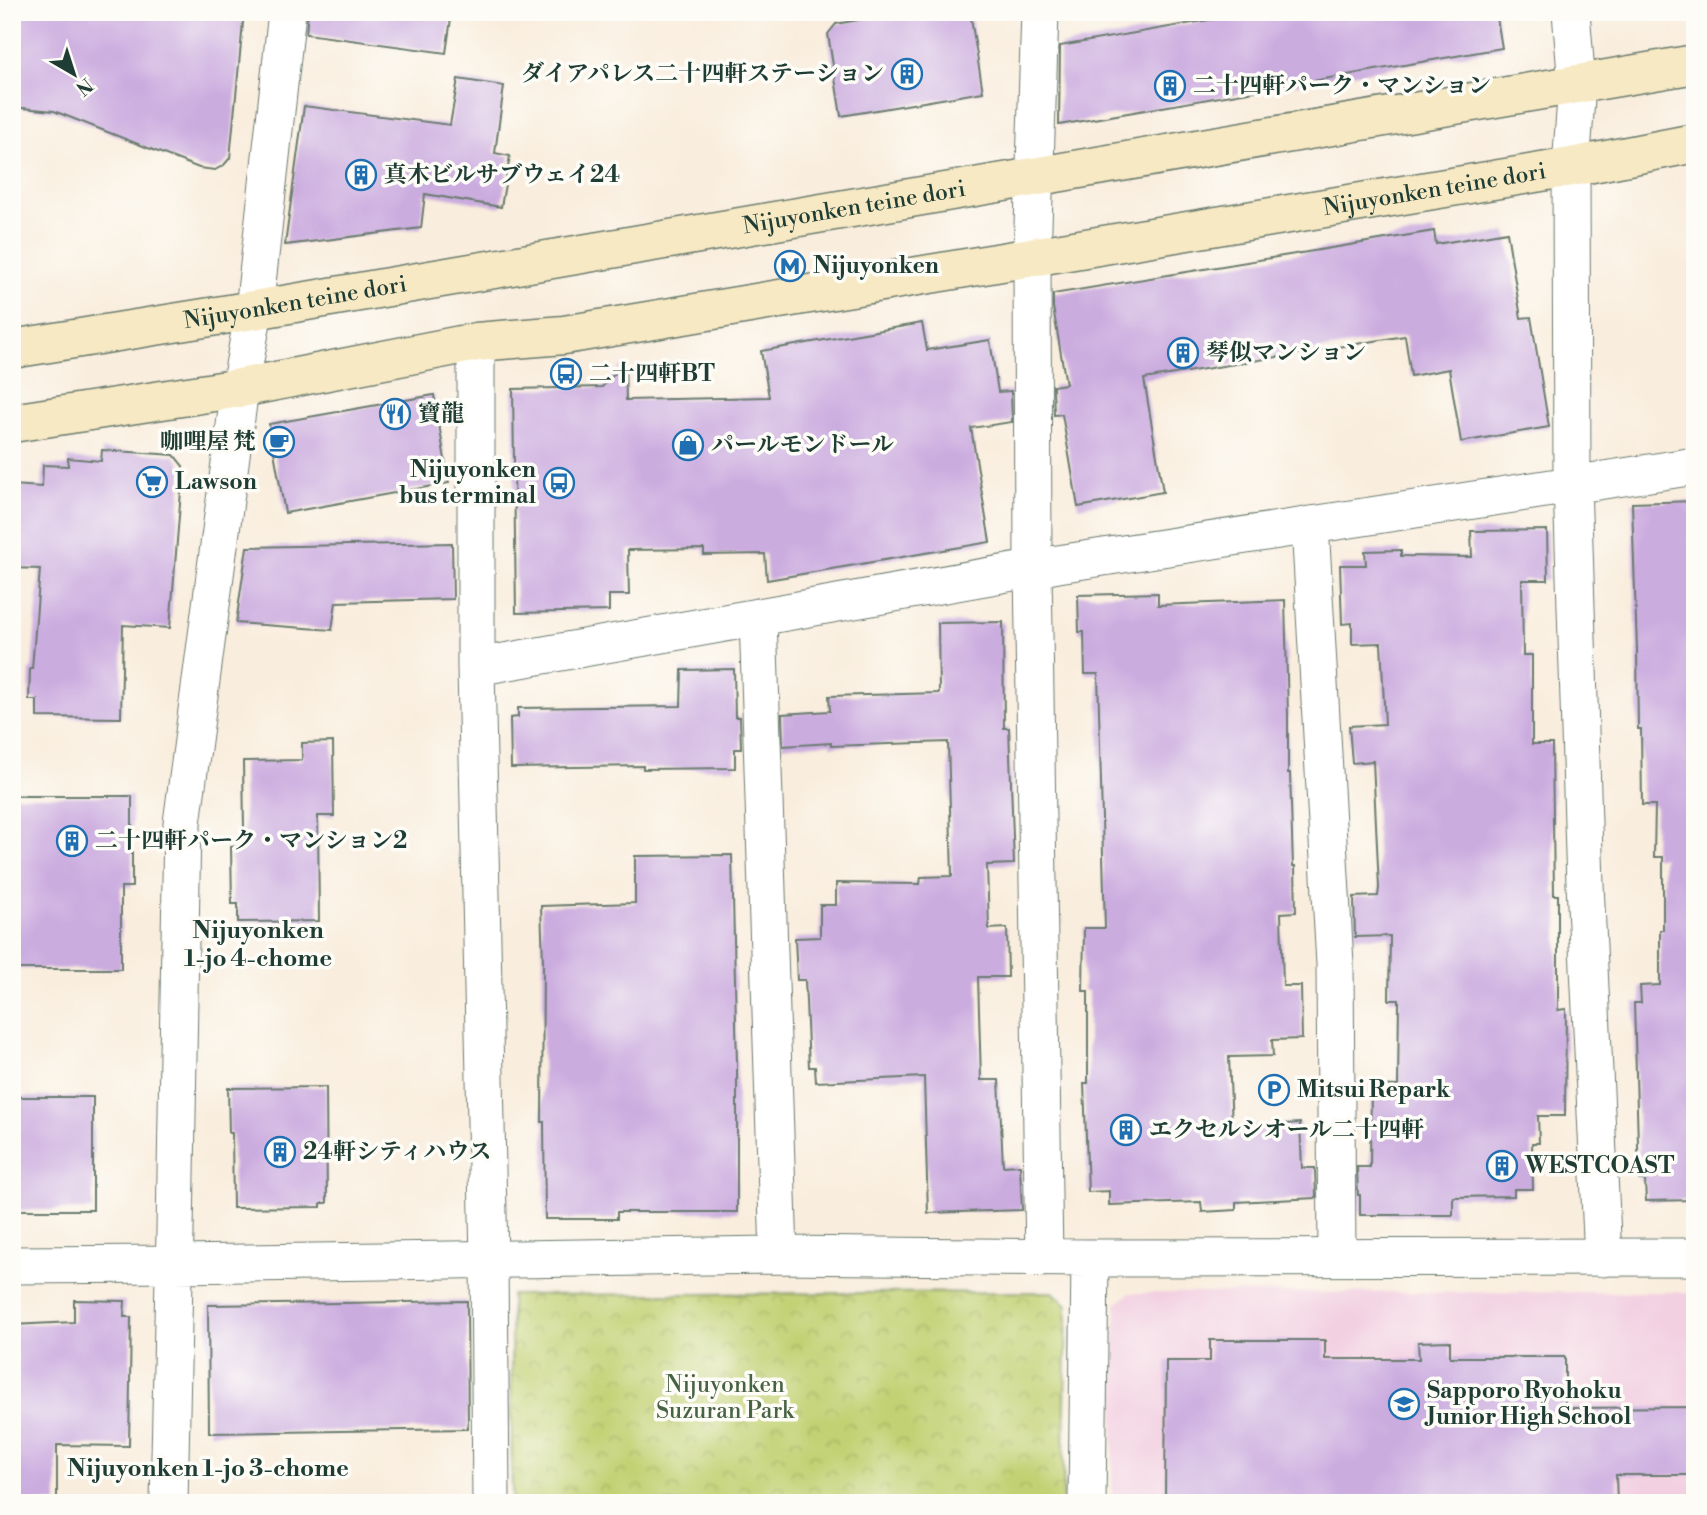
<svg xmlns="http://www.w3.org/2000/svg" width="1707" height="1515" font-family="'Libre Bodoni','Noto Serif JP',serif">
<defs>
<pattern id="park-crowns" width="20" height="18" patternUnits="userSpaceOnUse" patternTransform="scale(1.75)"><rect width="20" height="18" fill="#c2d173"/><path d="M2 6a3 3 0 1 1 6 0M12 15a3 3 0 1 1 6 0" fill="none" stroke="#a6b464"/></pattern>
</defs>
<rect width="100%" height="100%" fill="#fdfcf7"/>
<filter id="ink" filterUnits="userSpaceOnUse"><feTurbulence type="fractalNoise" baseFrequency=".0143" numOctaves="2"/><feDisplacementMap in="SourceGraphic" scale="14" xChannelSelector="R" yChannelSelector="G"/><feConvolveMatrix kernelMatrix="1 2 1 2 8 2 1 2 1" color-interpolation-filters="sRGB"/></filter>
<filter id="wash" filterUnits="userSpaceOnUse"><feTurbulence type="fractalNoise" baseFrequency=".00686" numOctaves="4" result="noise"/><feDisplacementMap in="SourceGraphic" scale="28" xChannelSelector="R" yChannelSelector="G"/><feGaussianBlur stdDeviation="1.57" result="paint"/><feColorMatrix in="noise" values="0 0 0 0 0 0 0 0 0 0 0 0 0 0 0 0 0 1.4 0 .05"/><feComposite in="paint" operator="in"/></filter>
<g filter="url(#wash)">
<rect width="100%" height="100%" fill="#f9eddd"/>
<path fill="#f2cfe1" d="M1695,1292V1503H1112L1116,1304L1130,1293Z"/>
<path fill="url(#park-crowns)" stroke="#708754" stroke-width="2" d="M1053,1292L1067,1305L1063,1503H512L511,1295Z"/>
<g id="blocks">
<path fill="#cbacdf" d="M12,12H244L230,158L224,165L215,170L199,168L54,111L12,107Z
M308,12H452L446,53L306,34Z
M903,12H970L983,92L841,116L828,34L836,24Z
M1255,12H1496L1502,48L1059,125L1060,46Z
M458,79L504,86L495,153L510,156L501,207L425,194L421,228L285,245L304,106L450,125Z
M1434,231L1436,244L1507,232L1521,318L1531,317L1549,427L1461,442L1449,369L1411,376L1405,336L1144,379L1163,492L1078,507L1062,414L1054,415L1053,386L1066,384L1053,307V294Z
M922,323L927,350L990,340L998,392L1011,391L1012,422L971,428L990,542L767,580L765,554L704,555V549L628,550L629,595H609V611L516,613L513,389L602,387L625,363L626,400L769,397L761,351Z
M434,395L449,483L285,513L269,424Z
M102,450L174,455L183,466L170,628L123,625L121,718L37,717V700H29L30,669H32L40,569L12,568V485L42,487L43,465L68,466V458L101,461Z
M1695,501V1200L1646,1201L1645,1180H1639L1634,1003H1641L1640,986L1660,985V930H1663V857H1654L1655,805H1642L1641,729H1638L1637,650L1632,503Z
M1547,530L1548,580H1522L1523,655H1532V744H1552L1554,895H1558V1010L1566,1009L1565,1116H1538L1539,1143H1532L1533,1189H1514V1196L1453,1197V1215H1360V1195H1358L1357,1167H1370L1371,1085L1398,1086L1399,1000H1389L1390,936L1355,937L1354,897L1378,896L1379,888L1373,761L1352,763L1349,726L1385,724L1381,643L1352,644V623L1342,624L1340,565H1366L1365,551L1401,550V556L1472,557L1471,531Z
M452,543L453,599L336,602L332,630L236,623L247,547Z
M1158,593V605L1285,600L1288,715V773H1290L1293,866H1295L1296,912L1281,913L1283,986H1301L1302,1039L1272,1040L1273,1056L1229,1057L1232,1127L1300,1123L1302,1168H1315L1316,1198L1236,1202V1210L1202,1212L1201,1202L1109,1205V1191L1088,1192L1084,1083H1088V991H1083L1084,928H1105L1098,674H1085L1084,632H1079L1078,595Z
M1003,622L1004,728H1009L1014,864L987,865L989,929L1007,928L1008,977H978L981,1080H999L1003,1166L1020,1165L1022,1210L928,1213L924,1077L816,1082L815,1067H809L805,980H797L795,938L820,937V905H836V883L920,884L921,877L952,876L948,742L831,746V743L783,746L782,714L830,711L829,696L939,693L938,623Z
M734,669L735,717H740L741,749H735V768L643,769V766L511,768L510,718L518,717V708L681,706L682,670Z
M333,742L334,816H318L319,921L238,922V904H232L231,847L242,846V829H244L243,761L302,760V743Z
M12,796H132V887H121V969H12Z
M732,855L737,1065V1212H617V1219H545L544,1122H542L543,962L541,906L635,903V856Z
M326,1087L327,1203H321V1207L233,1208L232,1133H229L228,1088Z
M12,1097H93V1210H12Z
M74,1300L125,1301L124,1317H131L129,1446L57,1445V1503H12V1325L74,1322Z
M467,1301L468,1429L209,1433L208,1305Z
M1210,1340H1325V1359H1419L1418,1342L1450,1341V1357H1565V1408L1695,1407V1475H1616L1617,1503H1165L1166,1361H1210Z"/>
</g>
</g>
<g filter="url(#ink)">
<use href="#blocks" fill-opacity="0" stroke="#6b7b6f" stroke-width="2"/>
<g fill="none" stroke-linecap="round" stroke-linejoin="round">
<g stroke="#6b7b6f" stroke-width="39">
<path id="street" d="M1040,12L1032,257L1033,569L1044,1258
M1571,12L1577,85L1571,167L1572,484L1585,884L1603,1258
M476,342V667L489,1260L491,1503
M1310,525L1335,964L1337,1257
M758,617L779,1255
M476,667L1058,564L1695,466
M12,1265L175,1264L779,1255L1090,1258L1695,1257
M169,1503L175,1232L182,823L240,388L254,310L287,12
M1087,1503L1090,1258"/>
</g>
<g stroke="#6b7b6f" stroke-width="41">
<g id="secondary">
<path id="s1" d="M12,349L254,310L1695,64"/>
<path id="s2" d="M12,423L240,388L476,342L564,335L1571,167L1695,143"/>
</g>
</g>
<use href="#street" stroke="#fff" stroke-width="37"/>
<use href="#secondary" stroke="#f7e9c3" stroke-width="38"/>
</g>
</g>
<defs>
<g id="building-ring" transform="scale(1.575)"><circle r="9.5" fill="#fdfcf7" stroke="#1f6fb2" stroke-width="1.5"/><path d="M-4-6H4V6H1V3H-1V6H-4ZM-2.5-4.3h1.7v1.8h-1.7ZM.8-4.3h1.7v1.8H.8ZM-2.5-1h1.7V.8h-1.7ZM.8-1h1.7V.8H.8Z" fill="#1f6fb2"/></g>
<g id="metro-ring" transform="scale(1.575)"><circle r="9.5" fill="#fdfcf7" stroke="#1f6fb2" stroke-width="1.5"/><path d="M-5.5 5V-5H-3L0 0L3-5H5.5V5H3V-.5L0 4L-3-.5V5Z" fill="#1f6fb2"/></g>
<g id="bus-ring" transform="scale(1.575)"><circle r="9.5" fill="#fdfcf7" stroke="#1f6fb2" stroke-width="1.5"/><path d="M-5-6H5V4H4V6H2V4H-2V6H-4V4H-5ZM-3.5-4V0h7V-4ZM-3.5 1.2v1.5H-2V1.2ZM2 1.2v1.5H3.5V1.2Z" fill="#1f6fb2"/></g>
<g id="restaurant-ring" transform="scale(1.575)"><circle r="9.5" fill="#fdfcf7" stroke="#1f6fb2" stroke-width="1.5"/><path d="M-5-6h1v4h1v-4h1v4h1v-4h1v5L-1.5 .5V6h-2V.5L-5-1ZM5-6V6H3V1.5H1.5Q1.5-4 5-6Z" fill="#1f6fb2"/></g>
<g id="cafe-ring" transform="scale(1.575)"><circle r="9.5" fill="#fdfcf7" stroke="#1f6fb2" stroke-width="1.5"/><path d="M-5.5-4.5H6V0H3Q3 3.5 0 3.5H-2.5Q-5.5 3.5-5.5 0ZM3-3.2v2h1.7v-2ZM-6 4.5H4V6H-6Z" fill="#1f6fb2"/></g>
<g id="shop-ring" transform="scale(1.575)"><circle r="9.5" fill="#fdfcf7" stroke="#1f6fb2" stroke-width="1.5"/><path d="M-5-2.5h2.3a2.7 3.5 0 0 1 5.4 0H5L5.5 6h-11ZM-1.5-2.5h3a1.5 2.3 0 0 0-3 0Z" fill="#1f6fb2"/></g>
<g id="supermarket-ring" transform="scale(1.575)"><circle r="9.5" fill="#fdfcf7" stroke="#1f6fb2" stroke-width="1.5"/><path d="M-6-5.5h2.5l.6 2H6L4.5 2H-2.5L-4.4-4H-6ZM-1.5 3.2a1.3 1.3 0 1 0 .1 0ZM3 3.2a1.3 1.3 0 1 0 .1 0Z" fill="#1f6fb2"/></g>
<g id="parking-ring" transform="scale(1.575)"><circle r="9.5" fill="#fdfcf7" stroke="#1f6fb2" stroke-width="1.5"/><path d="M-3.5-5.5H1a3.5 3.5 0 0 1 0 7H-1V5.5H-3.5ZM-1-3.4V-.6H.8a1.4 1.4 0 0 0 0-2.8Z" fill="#1f6fb2"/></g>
<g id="school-ring" transform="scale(1.575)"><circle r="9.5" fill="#fdfcf7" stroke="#1f6fb2" stroke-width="1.5"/><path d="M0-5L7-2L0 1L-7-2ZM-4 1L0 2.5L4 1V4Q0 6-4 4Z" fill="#1f6fb2"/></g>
</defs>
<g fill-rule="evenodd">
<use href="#building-ring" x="907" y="74"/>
<use href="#building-ring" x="1170" y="86"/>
<use href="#building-ring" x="361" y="175"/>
<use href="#metro-ring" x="790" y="266"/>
<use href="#building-ring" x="1183" y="353"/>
<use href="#bus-ring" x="566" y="374"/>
<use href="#restaurant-ring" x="395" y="414"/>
<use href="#cafe-ring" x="279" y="442"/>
<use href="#shop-ring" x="688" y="445"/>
<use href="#supermarket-ring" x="152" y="482"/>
<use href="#bus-ring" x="559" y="483"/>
<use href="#building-ring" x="72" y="841"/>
<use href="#parking-ring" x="1274" y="1090"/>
<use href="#building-ring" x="1126" y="1130"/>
<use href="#building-ring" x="280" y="1152"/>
<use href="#building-ring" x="1502" y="1166"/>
<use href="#school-ring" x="1404" y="1404"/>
</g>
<g text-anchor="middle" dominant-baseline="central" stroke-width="7" stroke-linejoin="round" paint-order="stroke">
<g font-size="23" font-weight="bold" fill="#1f3d34" stroke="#fdfcf7" text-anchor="start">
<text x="884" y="74" text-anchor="end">ダイアパレス二十四軒ステーション</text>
<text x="1193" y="86">二十四軒パーク・マンション</text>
<text x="384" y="175">真木ビルサブウェイ24</text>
<text x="813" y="266">Nijuyonken</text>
<text x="1206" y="353">琴似マンション</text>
<text x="589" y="374">二十四軒BT</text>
<text x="418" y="414">寶龍</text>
<text x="256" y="442" text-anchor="end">咖哩屋 梵</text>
<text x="711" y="445">パールモンドール</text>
<text x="536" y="470" text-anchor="end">Nijuyonken<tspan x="536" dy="26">bus terminal</tspan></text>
<text x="175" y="482">Lawson</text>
<text x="95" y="841">二十四軒パーク・マンション2</text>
<text x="1297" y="1090">Mitsui Repark</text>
<text x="1149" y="1130">エクセルシオール二十四軒</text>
<text x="303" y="1152">24軒シティハウス</text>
<text x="1525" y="1166">WESTCOAST</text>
<text x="1427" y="1391">Sapporo Ryohoku<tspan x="1427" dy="26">Junior High School</tspan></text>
</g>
<g font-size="23" fill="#1f3d34" stroke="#fdfcf7">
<text stroke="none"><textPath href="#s2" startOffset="1442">Nijuyonken teine dori</textPath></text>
<text stroke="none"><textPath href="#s1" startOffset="854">Nijuyonken teine dori</textPath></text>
<text stroke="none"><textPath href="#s1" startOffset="287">Nijuyonken teine dori</textPath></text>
</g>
<g font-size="23" fill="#486244" stroke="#fdfcf7">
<text x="725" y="1385">Nijuyonken<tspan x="725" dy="26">Suzuran Park</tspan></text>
</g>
<g font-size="24" font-weight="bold" fill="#1f3d34" stroke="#fdfcf7">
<text x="258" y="931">Nijuyonken<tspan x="258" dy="28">1-jo 4-chome</tspan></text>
<text x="208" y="1469">Nijuyonken 1-jo 3-chome</text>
</g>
</g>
<rect width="1707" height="1515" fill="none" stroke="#fdfcf7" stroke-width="42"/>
<g transform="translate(74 74) rotate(141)" stroke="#fdfcf7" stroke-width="5" paint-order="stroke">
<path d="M0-5L12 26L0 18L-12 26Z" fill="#1f3d34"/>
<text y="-10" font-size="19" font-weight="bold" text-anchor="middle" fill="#1f3d34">N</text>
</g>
</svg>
